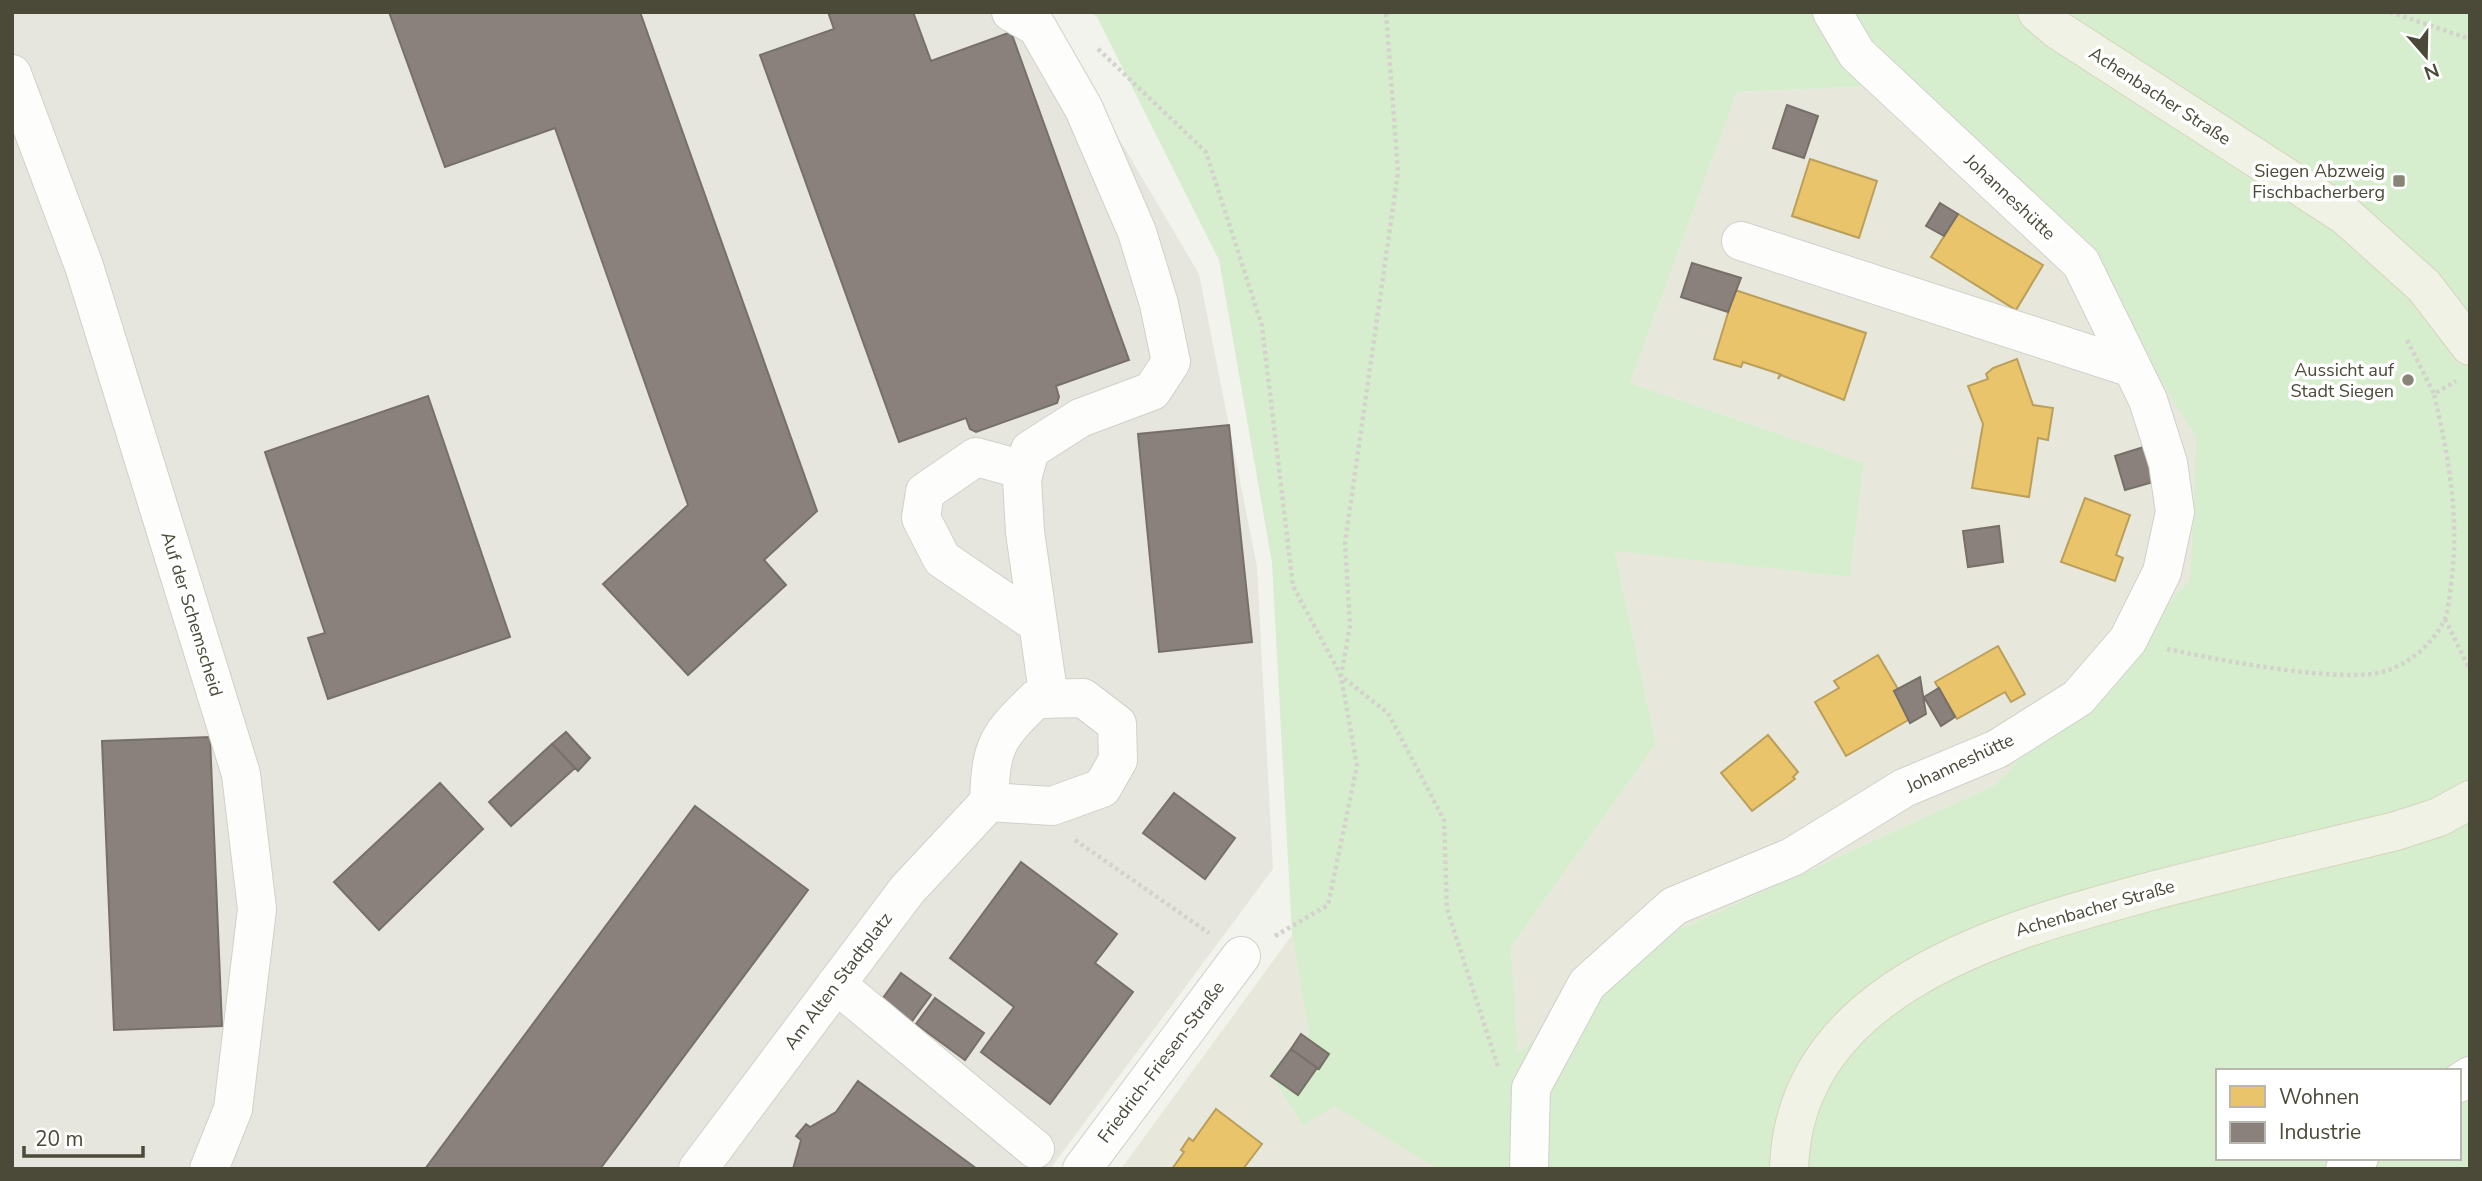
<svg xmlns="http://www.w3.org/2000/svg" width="2482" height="1181" font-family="'Nunito Sans',sans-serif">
<rect width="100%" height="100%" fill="#f3f3ee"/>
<path fill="#e7e7db" d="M1918,84L2067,233L2196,437L2190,580L1995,785L1650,943L1518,1055L1511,947L1656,744L1615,550L1850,577L1864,463L1630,383L1737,92Z
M1292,935L1309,1034L1269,1072L1303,1126L1334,1105L1438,1169H1121Z"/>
<path fill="#e6e5de" d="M12,12H1020L1069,54L1199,274L1257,567L1273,869L1050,1169H12Z"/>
<path fill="#d6eece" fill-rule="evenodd" d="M1090,12H2470V1169H1438L1334,1106L1303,1126L1269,1072L1309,1034L1292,935L1272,563L1219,260L1097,17ZM1918,84L2067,233L2196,437L2190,580L1995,785L1650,943L1518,1054L1511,947L1656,744L1615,551L1850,577L1864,463L1630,383L1737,92ZM2218,1071H2459V1158H2218Z"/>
<path fill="#e9c46a" stroke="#ba9f5b" stroke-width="2" d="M1810,159L1877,181L1859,238L1792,216Z
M1958,214L2043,265L2016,310L1931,257Z
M1735,290L1866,333L1844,400L1781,375L1778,379L1780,374L1743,362L1741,367L1714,359Z
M2017,359L2033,405L2053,408L2048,440L2038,438L2029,497L1972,488L1983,424L1968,386L1988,379L1986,374L1993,368Z
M2085,498L2130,515L2116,555L2123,558L2115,581L2061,562Z
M1998,646L2025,694L2011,702L2005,692L1957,719L1935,682Z
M1878,655L1898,689L1894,691L1910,719L1846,756L1815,702L1839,688L1834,681Z
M1768,735L1798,772L1793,777L1795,779L1752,811L1721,773Z
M1216,1109L1262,1144L1243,1169H1172L1184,1152L1181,1150L1189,1138L1193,1141Z"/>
<path fill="#8a817c" stroke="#777068" stroke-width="2" d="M389,12H640L817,511L764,560L786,585L688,675L603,584L688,505L555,128L445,167Z
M828,12H913L931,61L1011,32L1129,360L1056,386L1059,397L1057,403L976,432L970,429L966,418L899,442L760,55L834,29Z
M1787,105L1818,116L1804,158L1773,148Z
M1940,203L1958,214L1944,236L1926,226Z
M1692,263L1741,278L1728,312L1681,297Z
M428,396L510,637L328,699L308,638L325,633L265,452Z
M1229,425L1252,642L1159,652L1138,434Z
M2150,445L2160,480L2125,490L2115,456Z
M1999,526L2003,562L1968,567L1963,531Z
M1920,677L1926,714L1910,723L1894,691Z
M1939,688L1955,717L1941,726L1924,697Z
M566,732L590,758L578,771L552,744Z
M210,737L222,1026L114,1030L102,741Z
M552,744L575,768L511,826L489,802Z
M440,783L483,829L379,930L334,882Z
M1174,793L1235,838L1205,879L1143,833Z
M695,806L808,890L600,1169H425Z
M1021,862L1117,934L1095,963L1133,992L1050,1104L981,1052L1014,1007L950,958Z
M901,973L931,995L910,1024L880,1002Z
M935,998L984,1033L965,1060L916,1024Z
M1301,1034L1329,1054L1319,1069L1291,1049Z
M1291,1049L1317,1068L1298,1095L1271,1076Z
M858,1081L977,1169H793L801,1140L796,1136L806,1124L810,1127L836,1112Z"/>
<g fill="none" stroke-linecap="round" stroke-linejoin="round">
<g stroke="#d1d1cb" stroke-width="40">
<path id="minor" d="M1011,12L1037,27L1084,109L1137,232L1159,304L1171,362L1152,391L1080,418L1030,450L1022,479L1025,532L1049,699
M12,74L84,266L241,774L257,909L233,1109L209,1169
M1741,241L2132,368
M1024,470L976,457L925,492L921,518L942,559L1038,624
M836,984L1035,1149
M2459,1083L2470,1076
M698,1169L907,890L989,802C991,745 996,738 1036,699L1083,698L1117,724L1118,760L1102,788L1052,806L989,802
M1082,1169L1241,956
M1529,1169L1531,1088L1587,984L1674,906L1792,857L1904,788L1997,749L2078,698L2128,640L2162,572L2175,512L2168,463L2148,400L2081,263L1857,54L1832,12
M2345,1169L2359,1158"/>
</g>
<g stroke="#d4d6bb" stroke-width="40">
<path id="major" d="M2037,12L2058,30L2346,216L2424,286L2470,346
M1789,1169C1794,983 2014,928 2159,889C2237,869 2317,850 2396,831L2439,817L2470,800"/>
</g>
<path stroke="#d3d3cc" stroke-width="4.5" stroke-dasharray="3.5 3.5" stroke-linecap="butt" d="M2390,12L2470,39
M1098,49L1206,152L1262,326L1293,586L1341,676L1388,713L1444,820L1447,909L1498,1067
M2407,340L2434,394
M2445,619L2470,670
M2167,649C2214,659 2348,686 2389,670C2412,661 2432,644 2444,621C2449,611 2449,596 2451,585C2460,519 2449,458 2434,394L2456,381
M1075,840L1209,933
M1275,936L1328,905L1357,766L1341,676L1350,626L1345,543L1398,172L1386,12"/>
<use href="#minor" stroke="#fdfdfc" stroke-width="38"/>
<use href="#major" stroke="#f1f2e6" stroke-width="38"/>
</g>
<g fill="#868578" stroke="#fff" stroke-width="2.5">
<rect x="2392" y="174" width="14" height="14" rx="3.5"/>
<circle cx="2408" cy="380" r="7"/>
</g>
<g text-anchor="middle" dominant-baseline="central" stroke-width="7" stroke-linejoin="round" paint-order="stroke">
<g font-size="18" fill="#4b4a39" stroke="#fff">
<text transform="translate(2160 96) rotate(33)">Achenbacher Straße</text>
<text transform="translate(2010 197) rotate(43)">Johanneshütte</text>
<text transform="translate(192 614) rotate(73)">Auf der Schemscheid</text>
<text transform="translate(1960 763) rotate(-25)">Johanneshütte</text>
<text transform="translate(2095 908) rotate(-16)">Achenbacher Straße</text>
<text transform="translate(838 981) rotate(-53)">Am Alten Stadtplatz</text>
<text transform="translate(1161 1062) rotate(-53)">Friedrich-Friesen-Straße</text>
</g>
<g font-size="18" fill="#4b4a39" stroke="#fff" text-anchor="end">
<text x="2385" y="171">Siegen Abzweig<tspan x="2385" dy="21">Fischbacherberg</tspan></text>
<text x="2394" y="370">Aussicht auf<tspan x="2394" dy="21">Stadt Siegen</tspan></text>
</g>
</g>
<rect width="2482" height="1181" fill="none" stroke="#4b4a39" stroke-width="28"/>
<rect x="2216" y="1069" width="245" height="91" fill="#ffffff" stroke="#b7b7b0" stroke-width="2"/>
<rect x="2230" y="1086" width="35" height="21" fill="#e9c46a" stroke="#b7b7b0" stroke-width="2"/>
<text x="2279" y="1104" font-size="21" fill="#4b4a39">Wohnen</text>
<rect x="2230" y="1122" width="35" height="21" fill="#8a817c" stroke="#b7b7b0" stroke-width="2"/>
<text x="2279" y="1139" font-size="21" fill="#4b4a39">Industrie</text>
<g transform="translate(2426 56) rotate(160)" stroke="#ffffff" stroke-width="5" paint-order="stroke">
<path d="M0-5L12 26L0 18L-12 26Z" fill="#4b4a39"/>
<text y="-10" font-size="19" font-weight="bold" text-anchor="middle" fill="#4b4a39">N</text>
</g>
<path d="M24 1146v10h119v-10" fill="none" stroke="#4b4a39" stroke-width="3.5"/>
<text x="35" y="1146" font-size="21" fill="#4b4a39" stroke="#ffffff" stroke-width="5" paint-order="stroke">20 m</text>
</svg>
